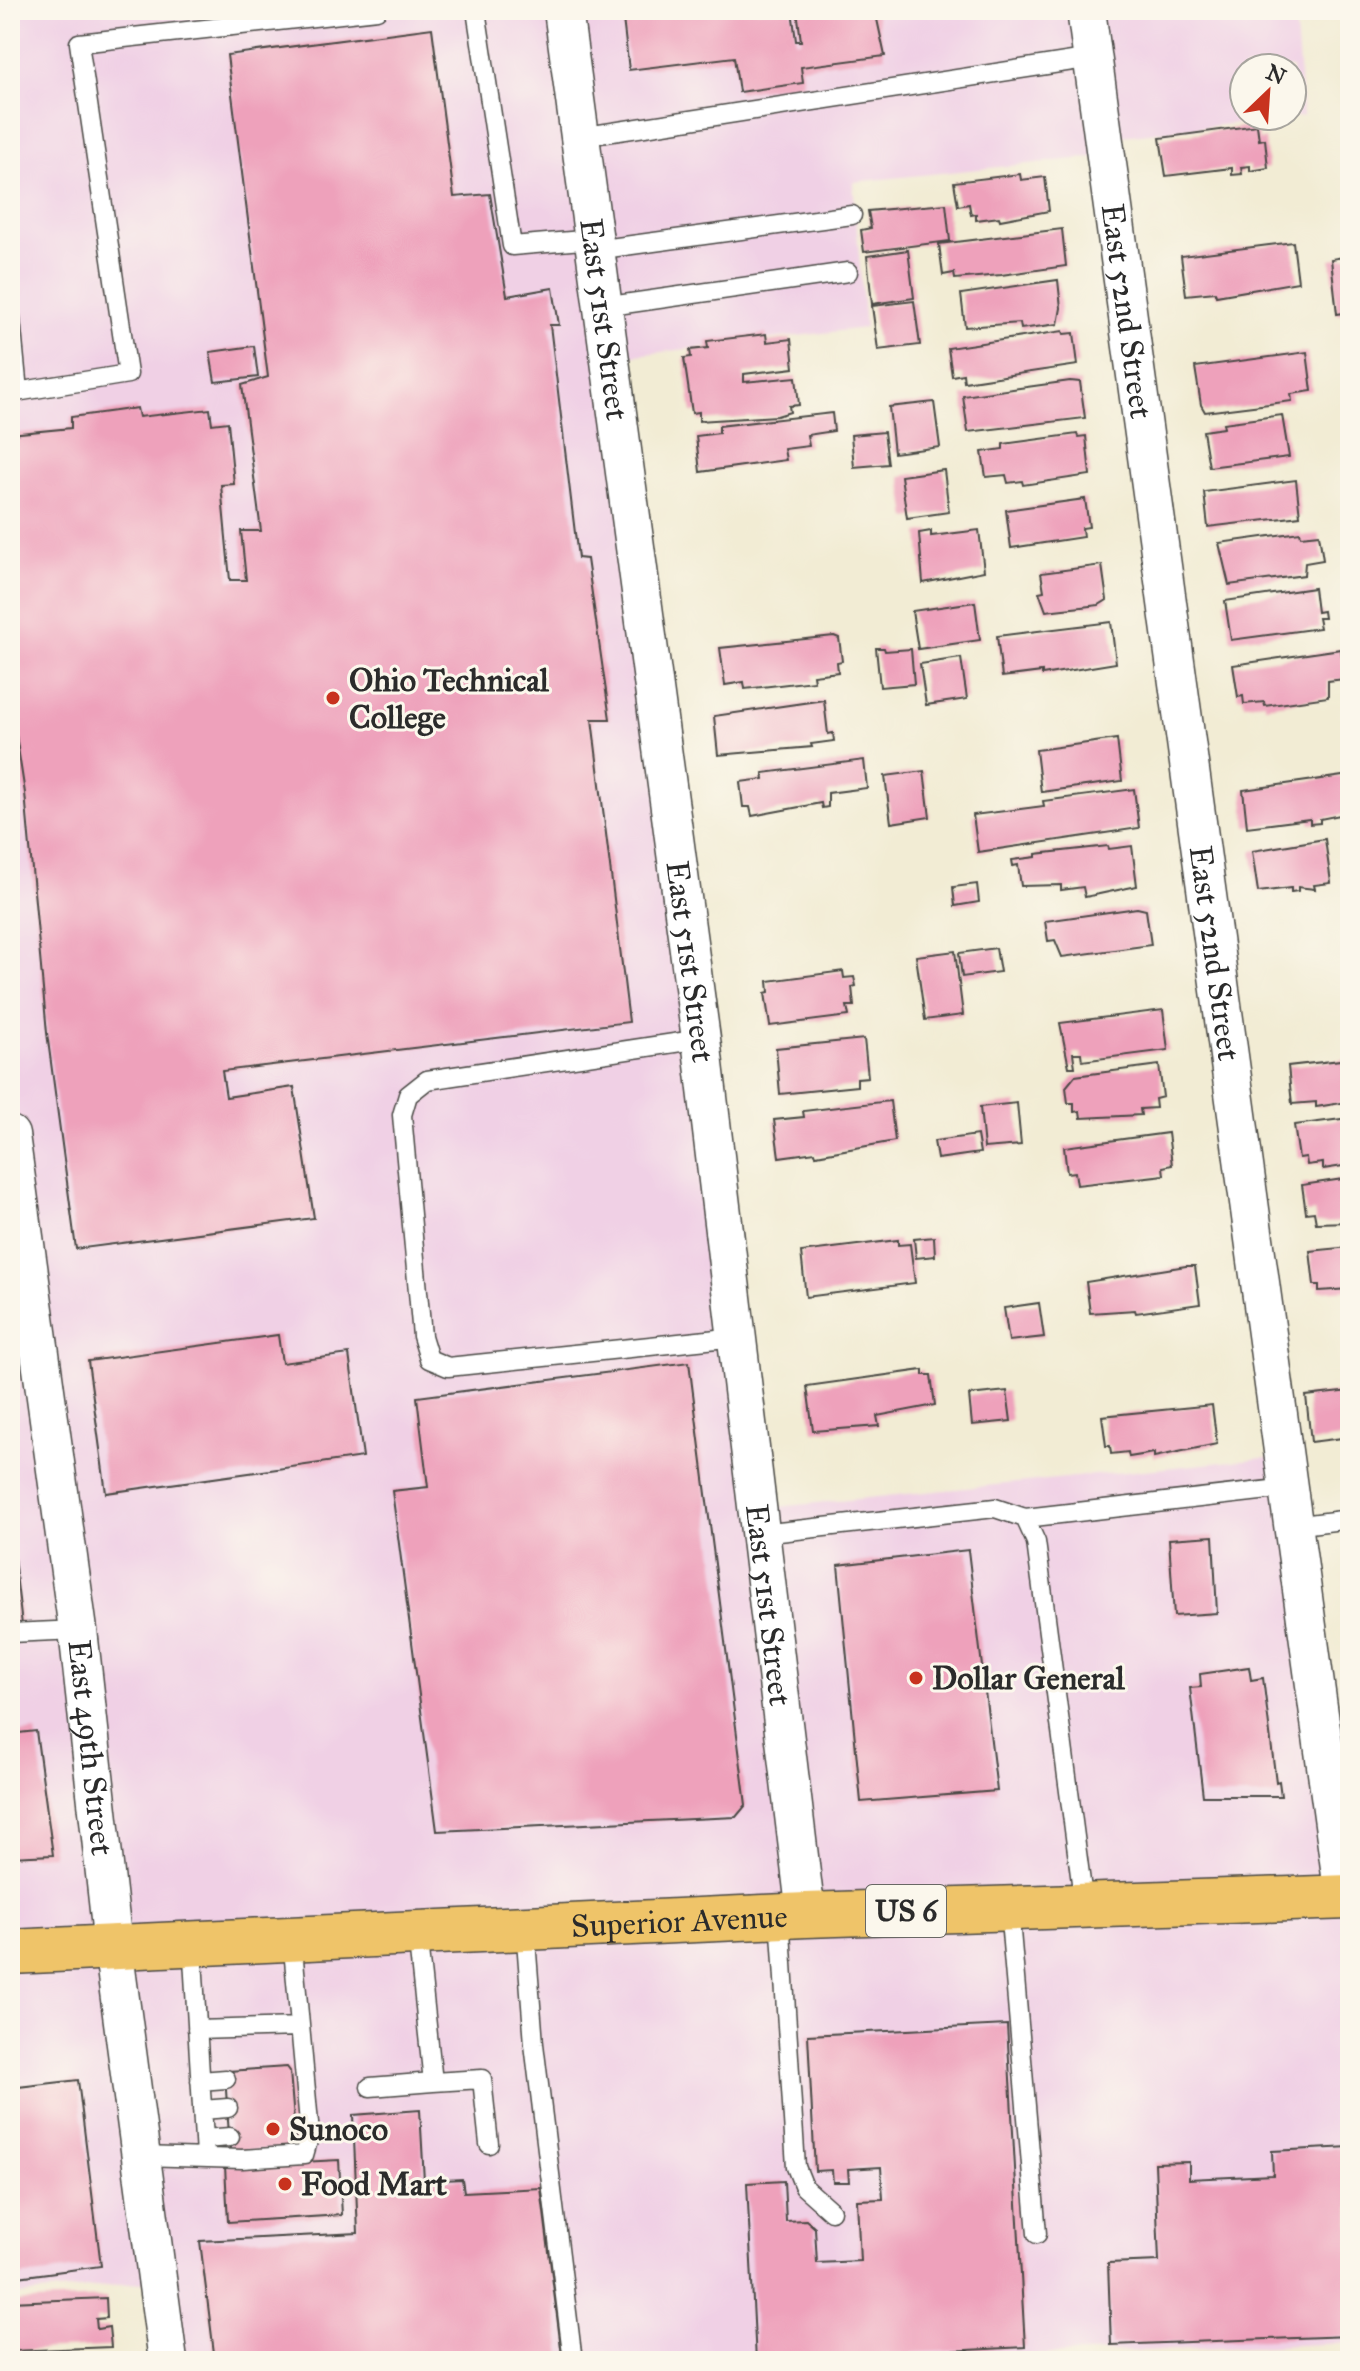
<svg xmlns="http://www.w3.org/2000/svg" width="1360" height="2371" font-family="'IM FELL Great Primer',serif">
<rect width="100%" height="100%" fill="#fbf7ec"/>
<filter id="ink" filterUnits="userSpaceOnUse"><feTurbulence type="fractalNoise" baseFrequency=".0125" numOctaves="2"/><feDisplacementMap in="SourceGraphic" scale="16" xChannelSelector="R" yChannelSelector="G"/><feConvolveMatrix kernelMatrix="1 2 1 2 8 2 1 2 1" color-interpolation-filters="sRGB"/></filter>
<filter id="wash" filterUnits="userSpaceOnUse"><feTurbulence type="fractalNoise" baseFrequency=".006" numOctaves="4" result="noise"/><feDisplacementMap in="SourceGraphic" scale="32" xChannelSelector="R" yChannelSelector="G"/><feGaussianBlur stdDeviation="1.8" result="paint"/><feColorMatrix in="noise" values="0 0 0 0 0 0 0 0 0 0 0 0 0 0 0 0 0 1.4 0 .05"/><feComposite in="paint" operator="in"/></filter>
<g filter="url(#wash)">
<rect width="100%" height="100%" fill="#f2ecd4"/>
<path fill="#f0d0e5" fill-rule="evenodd" d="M10,10H1342L1295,16L1303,116L1104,138L1106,156L853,182L865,328L611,358L758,1509L1283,1456L1350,1897V2343L879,2361H168L157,2281L10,2296ZM1244,68H1292V116H1244Z"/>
<g id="blocks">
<path fill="#eea1bb" d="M622,10H792L796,41H801L797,10H875L885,56L801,67L803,83L739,92L734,57L629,70Z
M432,28L454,197L490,194L507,296L553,288L559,325H550L578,558L587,559L610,719H592L629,1022L222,1071L226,1097L294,1087L314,1218L76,1249L47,1033L25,793L10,696V434L71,428V417L137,408L139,417L210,409L212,424L228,422L234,484L221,485L230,580H246L241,531H261L242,385L268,377L227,55Z
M1257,125L1259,140L1265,139L1268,168L1250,171V166L1241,167L1242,174L1232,175V168L1166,176L1160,138Z
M1020,174L1021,180L1045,177L1049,211L1000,220L999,217L976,220V214L971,215L969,204L958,206L954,182Z
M946,204L950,241L864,252L861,230L871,228L868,211Z
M1062,229L1066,266L1001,275L955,279L954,273L943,275L939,244Z
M1293,242L1298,282L1216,296L1215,292L1186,295L1181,256Z
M908,250L914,298L872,304L867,256Z
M1350,256V312L1337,314L1331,259Z
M1058,280L1061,308L1058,324L1021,329L1020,323L965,327L961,294Z
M914,301L920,345L878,350L872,306Z
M1063,331L1064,334L1074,333L1078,365L964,382L963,374L952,376L948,348Z
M766,334L767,342L791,339L794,368L744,374V382L796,377L799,405L789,406L790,412L777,416L699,421V412L692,413L684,358L691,357L690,350L708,348L707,341Z
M254,346L258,377L215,382L210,352Z
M1307,352L1312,391L1291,394L1292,401L1205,412L1201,405L1195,367Z
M1070,381L1080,382L1085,418L968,432L963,396Z
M934,402L940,447L894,453L889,407Z
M832,413L834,431L807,435L809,446L784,449L786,460L700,472L696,436L719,433V426Z
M1282,415L1289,457L1209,467L1203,431L1224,428L1223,423Z
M884,432L888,464L854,467L851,435Z
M1077,434L1078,437L1086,436L1090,475L1023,485L1022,481L1008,483L1006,475L986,477L982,452L1003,449V444Z
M944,470L949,512L907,518L901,476Z
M1296,480L1300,516L1208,527L1204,492Z
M1085,499L1089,527L1082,528L1083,537L1011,548L1006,510Z
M979,530L984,571L923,583L919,533L931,531V536Z
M1300,532L1301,536L1319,534L1323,560L1305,563L1304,575L1229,585L1219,543Z
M1102,565L1107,600L1099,605L1046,611L1039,592L1044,591L1041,573Z
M1314,588L1317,612L1323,611L1324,618H1318L1320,628L1231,640L1225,601Z
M975,602L980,640L918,649L912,611Z
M1111,622L1116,663L1042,675V672L1002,677L997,636Z
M834,636L839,638L842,661L837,662L838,672L813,675L814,681L745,689L744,682L725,685L720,648Z
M876,648H884L885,651L911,649L914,684L880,687Z
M1341,649L1345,679L1328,681V697L1265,706L1264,702L1244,704L1243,696L1238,697L1233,665Z
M961,658L967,699L926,705L920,664Z
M824,700L828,734L833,733L834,741L811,744L812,747L718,755L714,716Z
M1117,739L1122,781L1041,792L1036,750Z
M864,760L867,788L828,793V807L822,808L821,803L752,816L750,807H743L740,782L764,779L763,773Z
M924,771L930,817L891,823L885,776Z
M1350,775V813L1320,819V823L1310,824V819L1247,827L1243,790Z
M1134,789L1139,828L978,852L973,815L1044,806L1043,801Z
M1325,839L1331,883L1314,885L1315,889L1298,887V891L1291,892V888L1258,892L1252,851Z
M1108,846L1109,849L1132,846L1137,886L1085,897L1083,887L1061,890V885L1021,886L1018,865L1013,866L1012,860L1036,857V854Z
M977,884L979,902L955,906L953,887Z
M1137,908L1146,910L1151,945L1062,957L1055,940L1048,941L1045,921Z
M996,948L1000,972L962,977L959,953Z
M955,951L963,1015L925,1020L916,956Z
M843,971L844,978L854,977L856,986L852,987L854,1006H847L849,1016L770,1026L765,993L769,992L768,981Z
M1163,1010L1168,1050L1082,1061L1081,1053H1073L1075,1067H1069L1060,1023Z
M864,1039L868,1077L857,1078V1086L780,1094L776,1048Z
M1350,1059L1348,1102L1316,1107V1102L1292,1104L1288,1066Z
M1159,1065L1163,1097L1155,1099L1156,1108L1140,1109L1141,1115L1081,1118L1080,1111L1074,1112V1103H1068L1066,1087L1075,1076Z
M890,1101L895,1141L816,1155L815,1152L779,1157L774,1120L804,1117L803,1111Z
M1017,1103L1021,1145L984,1148L980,1107Z
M1350,1118V1165L1323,1169V1163L1307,1165L1306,1157L1299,1158L1294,1125Z
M1168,1133L1172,1165L1163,1167L1164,1175L1077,1185L1075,1172L1067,1173L1064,1147Z
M977,1135L980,1153L937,1159L934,1141Z
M1350,1178V1222L1316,1223L1314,1212L1306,1213L1302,1185Z
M934,1237L935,1256L916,1258L914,1239Z
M898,1240V1245L910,1244L915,1283L806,1297L801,1252Z
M1350,1247V1289L1319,1291V1285H1314L1310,1251Z
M1186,1266H1195L1200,1304L1136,1313L1135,1310L1090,1313L1086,1282Z
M1039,1303L1044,1337L1009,1341L1004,1308Z
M278,1335L282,1363L349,1354L363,1457L106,1493L88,1361Z
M689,1362L746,1805L736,1817L437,1831L392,1491L428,1487L417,1397Z
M923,1370V1375H931L935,1405L877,1416L879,1426L813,1431L807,1386Z
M1007,1391L1011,1421L972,1425L969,1395Z
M1350,1391V1437L1311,1442L1306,1396Z
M1212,1405L1217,1444L1154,1457V1453L1129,1457L1128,1452L1111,1454L1110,1446H1106L1102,1416Z
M1213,1536L1217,1613L1174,1616L1169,1539Z
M10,1541H12L22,1625H10Z
M968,1550L997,1791L861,1802L838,1565Z
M1249,1667L1251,1680L1263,1678L1276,1782L1279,1781L1281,1796H1203L1190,1688L1201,1687L1200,1674Z
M36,1731L53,1855L10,1857V1734Z
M1007,2025L1025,2347L756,2361L747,2183L784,2181L786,2221L806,2220L815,2228L817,2263L860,2261L857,2200L883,2199L881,2167L848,2169L849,2182H833L832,2170L815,2171L808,2035Z
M287,2067L290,2071L296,2145L292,2149L230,2150L225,2075L228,2071Z
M78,2080L101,2266L10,2278V2088Z
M420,2110L424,2181L462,2179L464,2192L541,2188L562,2356L537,2361H215L200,2241L358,2233L353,2115Z
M1350,2147V2336L1111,2345L1108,2263L1159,2261L1155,2163L1189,2162V2179L1273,2175L1272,2151Z
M339,2160L342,2215L228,2222L225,2166Z
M106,2298L107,2318L96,2319L97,2329L109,2327L111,2347L10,2351V2302Z"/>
</g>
</g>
<g filter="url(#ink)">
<use href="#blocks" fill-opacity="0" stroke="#494844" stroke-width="2"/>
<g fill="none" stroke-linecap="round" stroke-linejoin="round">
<g stroke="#494844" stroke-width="21">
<path id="lane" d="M476,10L512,246L594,239
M580,137L1092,58
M595,250L852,215
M603,307L848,272
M10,309L18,391
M10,393L128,374L79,43L377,10
M701,1039L427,1080L408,1095L402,1115L422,1336L429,1359L448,1367L736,1337
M1025,1518L1287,1488
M1293,1526L1350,1519
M761,1534L995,1508L1025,1518L1036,1542L1084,1905
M10,1633L78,1630
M1009,1908L1037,2234
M780,1916L796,2167L804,2187L831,2211
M525,1927L534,2044L573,2361
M417,1932L433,2082L482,2079L489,2144
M192,1942L205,2156
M197,2030L300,2027
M200,2081L226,2079
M370,2087L433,2082
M202,2110L228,2108
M204,2139L230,2137
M141,2156L242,2159L304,2155L310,2134L292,1938"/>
</g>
<g stroke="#494844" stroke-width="41">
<g id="street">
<path id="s1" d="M563,10L701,1039L806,1915"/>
<path id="s2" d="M1086,10L1344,1897"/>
<path id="s3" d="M10,1135L78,1630L113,1946L168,2361"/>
</g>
</g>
<g stroke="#494844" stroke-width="47">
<g id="primary">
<path id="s4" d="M10,1952L806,1915L1350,1897"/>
</g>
</g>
<use href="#lane" stroke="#fff" stroke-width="18"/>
<use href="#street" stroke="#fff" stroke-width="38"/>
<use href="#primary" stroke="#efc469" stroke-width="44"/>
</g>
</g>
<g fill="#c8321e" stroke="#fbf7ec" stroke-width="3">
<circle cx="333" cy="698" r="8"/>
<circle cx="916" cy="1678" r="8"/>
<circle cx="273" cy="2129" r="8"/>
<circle cx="285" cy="2184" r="8"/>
</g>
<g text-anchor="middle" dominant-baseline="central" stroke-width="6" stroke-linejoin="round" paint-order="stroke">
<rect fill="#fbf7ec" stroke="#696865" stroke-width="2" x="866" y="1885" width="80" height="52" rx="6"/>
<g font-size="30" font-weight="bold" fill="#2b2b2b">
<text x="906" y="1911">US 6</text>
</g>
<g font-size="32" fill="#2b2b2b" stroke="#fbf7ec">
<text stroke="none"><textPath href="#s2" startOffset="304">East 52nd Street</textPath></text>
<text stroke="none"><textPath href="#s1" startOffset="312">East 51st Street</textPath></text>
<text stroke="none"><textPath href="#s2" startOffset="952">East 52nd Street</textPath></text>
<text stroke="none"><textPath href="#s1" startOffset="960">East 51st Street</textPath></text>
<text stroke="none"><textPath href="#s1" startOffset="1608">East 51st Street</textPath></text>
<text stroke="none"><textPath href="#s3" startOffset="618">East 49th Street</textPath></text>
<text stroke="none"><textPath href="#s4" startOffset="670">Superior Avenue</textPath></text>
</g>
<g font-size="32" font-weight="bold" fill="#2b2b2b" stroke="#fbf7ec" text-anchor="start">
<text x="349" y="680">Ohio Technical<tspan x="349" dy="37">College</tspan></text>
<text x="932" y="1678">Dollar General</text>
<text x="289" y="2129">Sunoco</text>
<text x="301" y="2184">Food Mart</text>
</g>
</g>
<rect width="1360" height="2371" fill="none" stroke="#fbf7ec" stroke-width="40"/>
<g transform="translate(1268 92) rotate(25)"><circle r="38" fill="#fbf7ec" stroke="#a8a59f" stroke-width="2"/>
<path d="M0-6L14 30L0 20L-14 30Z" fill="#c8321e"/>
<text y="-12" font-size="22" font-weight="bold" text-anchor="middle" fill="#2b2b2b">N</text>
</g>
</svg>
